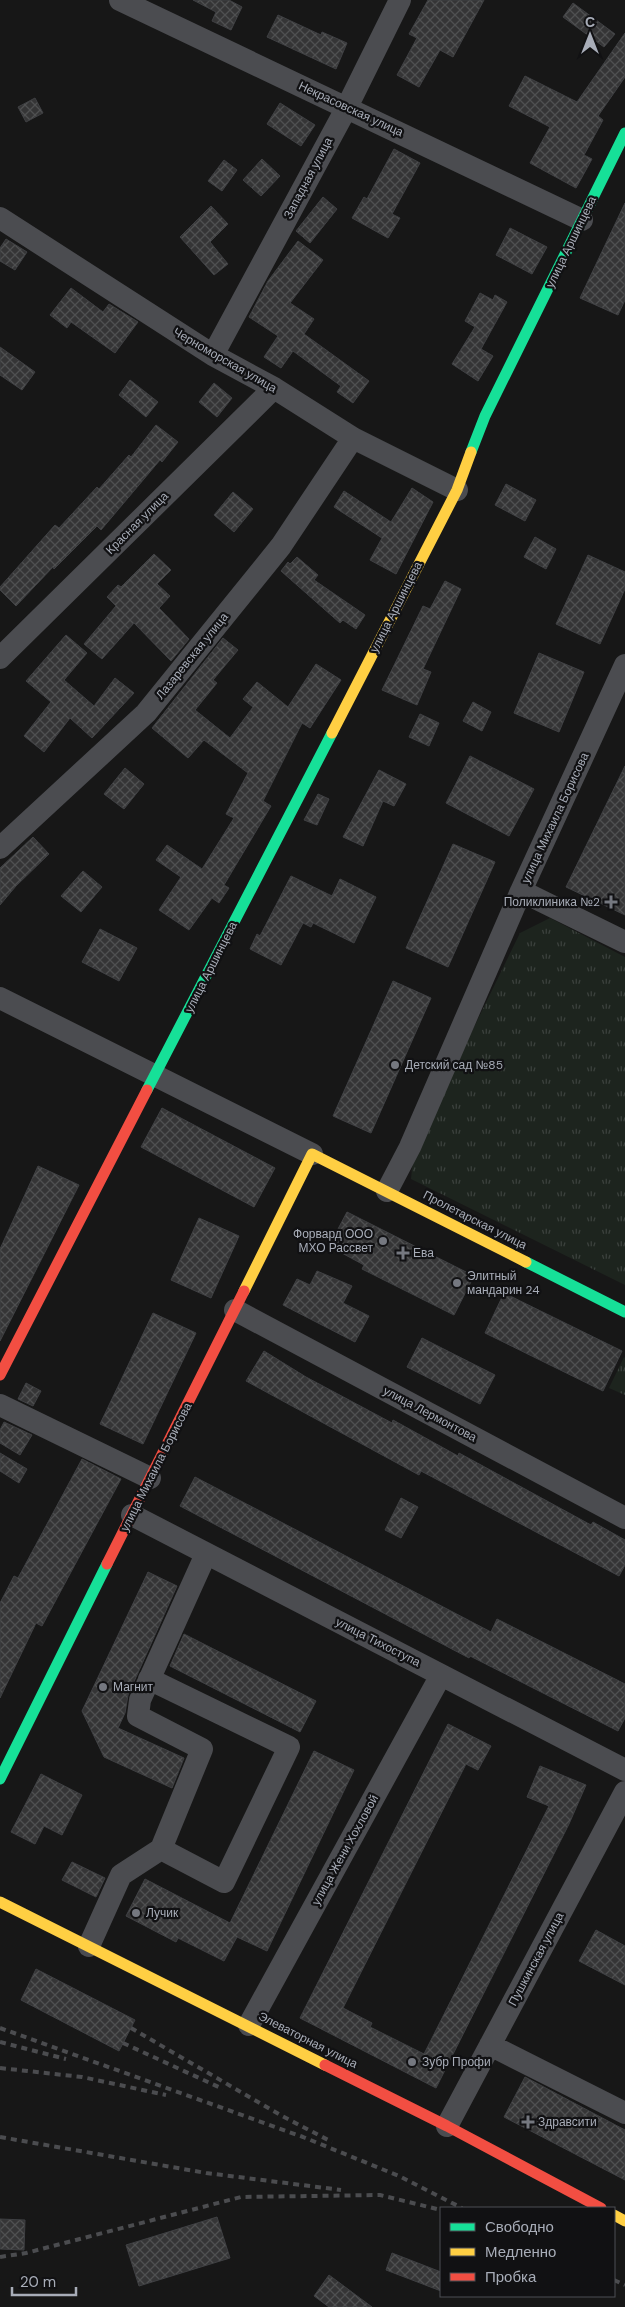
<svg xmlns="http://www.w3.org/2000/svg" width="625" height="2307" font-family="'DM Sans',sans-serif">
<defs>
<pattern id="park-tufts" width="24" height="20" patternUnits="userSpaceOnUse" patternTransform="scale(1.25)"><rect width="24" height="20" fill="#1d241e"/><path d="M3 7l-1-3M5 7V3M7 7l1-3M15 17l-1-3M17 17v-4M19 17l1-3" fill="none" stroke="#3b413d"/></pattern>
<pattern id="building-cross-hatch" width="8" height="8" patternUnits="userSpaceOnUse" patternTransform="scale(1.25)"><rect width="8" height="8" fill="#353536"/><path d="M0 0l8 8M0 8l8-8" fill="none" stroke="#4f5051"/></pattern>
</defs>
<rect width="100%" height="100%" fill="#171717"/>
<path fill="url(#park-tufts)" d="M550,918L625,957V1285L411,1179L414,1150L520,933Z
M624,1357L625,1358V1395L609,1388Z"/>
<path fill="url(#building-cross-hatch)" stroke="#3f4043" d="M193,0H229L242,7L231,30L212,21L216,12Z
M428,0H484L453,57L440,50L419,87L397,75L417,38L409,34Z
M573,3L615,34L604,47L563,17Z
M278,15L321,35L322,32L347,43L336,69L267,37Z
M625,33V77L598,116L603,120L584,155L592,159L576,188L530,163L550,127L509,106L525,76L577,102Z
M35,98L43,113L26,122L18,107Z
M280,103L315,125L301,146L267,124Z
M394,149L420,163L392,214L400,218L388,238L352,218L364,197L367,199Z
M262,159L280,176L261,196L243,180Z
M224,160L237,170L222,191L208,181Z
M323,197L337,209L310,243L296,231Z
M625,203V300L618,315L580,298Z
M211,206L228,224L210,242L228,264L214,275L180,237Z
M510,228L547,247L532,274L496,255Z
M6,239L27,252L15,270L0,261V248Z
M298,241L323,260L290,303L314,319L304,334L369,381L353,403L337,392L341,386L293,351L281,368L264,357L278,336L249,317L268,281Z
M71,288L103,312L109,304L138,322L115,353L71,322L67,328L50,315Z
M480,293L493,300L495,295L507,302L481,349L493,356L478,381L452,364L475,327L465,321Z
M0,347L35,372L22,390L0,375Z
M130,380L158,402L146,417L119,395Z
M214,383L232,398L217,417L199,402Z
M156,425L178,442L162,462L160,460L101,530L97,526L54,569L53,567L16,606L0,590V587L55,525L59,528L97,487L99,489L129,455L131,457Z
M506,484L536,500L525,521L495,505Z
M412,488L433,502L396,574L370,560L382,538L334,507L344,491L391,522Z
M233,492L253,509L234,532L214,515Z
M535,537L556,549L546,569L524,557Z
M154,554L171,570L157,584L170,596L159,608L189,639L171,661L134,623L102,659L84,644L116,606L107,597L118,585L121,587Z
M588,555L625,572V589L600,644L556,624Z
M297,557L318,575L314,580L365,615L356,629L343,620L340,623L281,571L288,562L290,564Z
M445,581L461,589L423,669L431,672L417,705L382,690L423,606L430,609Z
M66,635L87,653L64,680L94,706L115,678L134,693L92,738L70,718L44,752L24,736L51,702L26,681Z
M223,638L238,650L213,680L217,683L195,710L230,738L253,707L243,699L257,682L288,707L316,664L341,680L310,728L302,723L263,801L271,806L224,885L229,888L219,903L212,898L189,930L159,910L181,877L156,860L167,845L202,869L234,818L226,814L248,773L204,740L188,758L152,728Z
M539,653L584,672L559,732L514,713Z
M473,702L491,712L482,731L463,721Z
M420,714L439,723L429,746L409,737Z
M470,756L534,789L509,836L446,803Z
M625,766V915L566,887Z
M125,768L144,784L124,809L104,794Z
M379,770L406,784L394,806L383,801L363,846L343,837Z
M318,794L329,799L317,825L304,820Z
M33,837L49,854L16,886L0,905V868Z
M453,844L495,862L448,967L406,948Z
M83,871L102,887L81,912L61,896Z
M291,876L332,896L340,879L376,897L354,943L313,923L311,927L303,923L281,965L250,949L257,934L260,936Z
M100,929L137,948L119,981L82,962Z
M393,981L431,998L371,1133L333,1116Z
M162,1108L275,1168L254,1207L141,1147Z
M38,1166L79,1185L0,1341V1249Z
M347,1212L474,1276L454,1315L362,1269L364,1265L329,1246Z
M199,1218L239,1236L211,1298L171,1280Z
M317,1271L352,1286L343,1303L369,1316L355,1342L283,1305L297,1279L310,1285Z
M504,1293L622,1351L603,1391L485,1333Z
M153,1313L196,1333L143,1444L100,1424Z
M422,1338L495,1375L480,1404L407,1367Z
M264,1351L306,1377L392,1423L393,1420L458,1456L459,1453L591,1525L593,1522L625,1540V1565L619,1576L421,1471L419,1475L246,1381Z
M26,1383L41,1391L33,1406L18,1399Z
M4,1422L32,1435L20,1455L0,1443V1430Z
M0,1453L27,1469L19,1483L0,1471Z
M82,1459L121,1479L42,1626L36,1623L0,1698V1603L14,1576L18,1578Z
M195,1477L491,1632L497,1619L625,1684V1718L618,1731L470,1656L469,1658L180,1506Z
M401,1498L418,1507L401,1538L385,1530Z
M148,1572L177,1586L128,1695L125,1713L118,1728L184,1758L172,1788L104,1757L82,1711Z
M184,1634L316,1701L300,1732L170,1666Z
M448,1724L491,1746L478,1770L466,1764L343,2008L372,2023L370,2027L424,2054L549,1806L527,1797L540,1766L586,1785L569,1824L436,2088L300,2018Z
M314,1751L354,1770L267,1951L237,1937L224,1961L178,1938L176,1942L126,1916L145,1879L230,1923Z
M41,1774L82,1795L62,1835L44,1826L35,1844L11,1832Z
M72,1862L105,1878L96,1897L62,1880Z
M596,1930L625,1946V1985L579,1961Z
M36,1969L135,2020L119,2051L21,2000Z
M525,2077L625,2130V2180L504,2117Z
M217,2217L230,2258L139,2286L126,2245Z
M0,2219L25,2220L24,2250L0,2249Z
M392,2253L441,2272V2291L386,2270Z
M329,2275L372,2307H329L314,2296Z"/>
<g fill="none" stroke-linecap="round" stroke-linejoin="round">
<path stroke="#4b4c50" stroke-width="22" d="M120,0L582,220
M0,218L213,355L274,388L353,438L457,490
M213,355L347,107L400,0
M0,658L274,388
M0,848L146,713L281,546L353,438
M521,891L625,942
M0,998L312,1154
M387,1191L410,1147L521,891L625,665
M235,1310L625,1518
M0,1405L150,1478
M132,1515L625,1770
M149,1679L289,1747L224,1882L161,1849
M89,1946L121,1875L161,1849L202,1749L138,1716L140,1700L206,1554
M249,2025L441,1675
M490,2045L625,2113
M447,2126L625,1792"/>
<path stroke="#16e098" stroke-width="11" d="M471,452L485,416L625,133
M147,1090L332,733
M526,1262L625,1312
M0,1779L107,1564"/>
<path stroke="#ffcf43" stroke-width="11" d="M332,733L457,490L471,452
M244,1291L312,1154L526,1262
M0,1902L325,2065
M614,2215L625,2221"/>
<path stroke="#f24e42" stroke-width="11" d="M0,1375L147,1090
M107,1564L244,1291
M325,2065L447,2126L601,2208"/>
<path stroke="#4b4c4f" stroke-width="4" stroke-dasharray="6 5" stroke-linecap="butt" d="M0,2028L303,2137L399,2176L462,2208
M131,2028L282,2116L332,2142
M0,2042L66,2059
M123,2043L223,2089
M0,2068L82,2077L166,2095
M0,2137L206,2173L341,2190
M0,2257L26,2253L241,2197L380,2195L441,2210
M614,2280L625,2285"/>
</g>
<g fill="#757880" stroke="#111113" stroke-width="2">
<path d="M608.5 894.5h5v5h5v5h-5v5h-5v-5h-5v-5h5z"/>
<circle cx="395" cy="1065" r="5"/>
<circle cx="383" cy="1241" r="5"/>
<path d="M400.5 1245.5h5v5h5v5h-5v5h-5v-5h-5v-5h5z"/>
<circle cx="457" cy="1283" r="5"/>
<circle cx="103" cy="1687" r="5"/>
<circle cx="136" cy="1913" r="5"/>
<circle cx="412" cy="2062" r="5"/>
<path d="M525.5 2114.5h5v5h5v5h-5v5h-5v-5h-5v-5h5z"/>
</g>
<g text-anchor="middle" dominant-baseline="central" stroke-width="4.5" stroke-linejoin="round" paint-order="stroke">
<g font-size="12" fill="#a8adb8" stroke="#111113">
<text transform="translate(351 109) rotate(25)">Некрасовская улица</text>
<text transform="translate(308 178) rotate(-62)">Западная улица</text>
<text transform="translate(571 242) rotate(-64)">улица Аршинцева</text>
<text transform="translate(225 360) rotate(30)">Черноморская улица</text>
<text transform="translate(137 523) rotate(-45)">Красная улица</text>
<text transform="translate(396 607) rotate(-63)">улица Аршинцева</text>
<text transform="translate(192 656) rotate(-51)">Лазаревская улица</text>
<text transform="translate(555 818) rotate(-65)">улица Михаила Борисова</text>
<text transform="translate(211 967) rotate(-63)">улица Аршинцева</text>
<text transform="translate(475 1220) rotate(27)">Пролетарская улица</text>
<text transform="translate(430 1414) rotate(28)">улица Лермонтова</text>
<text transform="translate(156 1467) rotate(-63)">улица Михаила Борисова</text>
<text transform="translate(378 1642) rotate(27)">улица Тихоступа</text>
<text transform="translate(345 1850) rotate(-61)">улица Жени Хохловой</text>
<text transform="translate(536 1959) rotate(-62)">Пушкинская улица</text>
<text transform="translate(308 2040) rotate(27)">Элеваторная улица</text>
</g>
<g font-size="12" fill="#a8adb8" stroke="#111113" text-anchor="start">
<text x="600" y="902" text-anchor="end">Поликлиника №2</text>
<text x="405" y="1065">Детский сад №85</text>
<text x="373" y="1234" text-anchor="end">Форвард ООО<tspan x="373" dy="14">МХО Рассвет</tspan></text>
<text x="413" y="1253">Ева</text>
<text x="467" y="1276">Элитный<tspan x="467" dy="14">мандарин 24</tspan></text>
<text x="113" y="1687">Магнит</text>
<text x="146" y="1913">Лучик</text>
<text x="422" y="2062">Зубр Профи</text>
<text x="538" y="2122">Здравсити</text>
</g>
</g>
<rect x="440" y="2207" width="175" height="90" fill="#111113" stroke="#4d4f55"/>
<rect x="450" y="2223" width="25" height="8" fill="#16e098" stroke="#4d4f55"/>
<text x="485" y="2232" font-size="15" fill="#a8adb8">Свободно</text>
<rect x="450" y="2248" width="25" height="8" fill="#ffcf43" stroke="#4d4f55"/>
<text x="485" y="2257" font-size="15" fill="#a8adb8">Медленно</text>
<rect x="450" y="2273" width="25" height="8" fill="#f24e42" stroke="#4d4f55"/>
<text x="485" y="2282" font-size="15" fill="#a8adb8">Пробка</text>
<g transform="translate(590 35)" stroke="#111113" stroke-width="4" paint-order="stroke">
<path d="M0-4L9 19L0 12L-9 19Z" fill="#a8adb8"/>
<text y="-8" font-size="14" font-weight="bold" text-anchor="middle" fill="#a8adb8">С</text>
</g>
<path d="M12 2287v8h64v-8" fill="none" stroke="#a8adb8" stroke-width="2.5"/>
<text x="20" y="2287" font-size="15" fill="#a8adb8" stroke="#111113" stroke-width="4" paint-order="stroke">20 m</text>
</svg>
